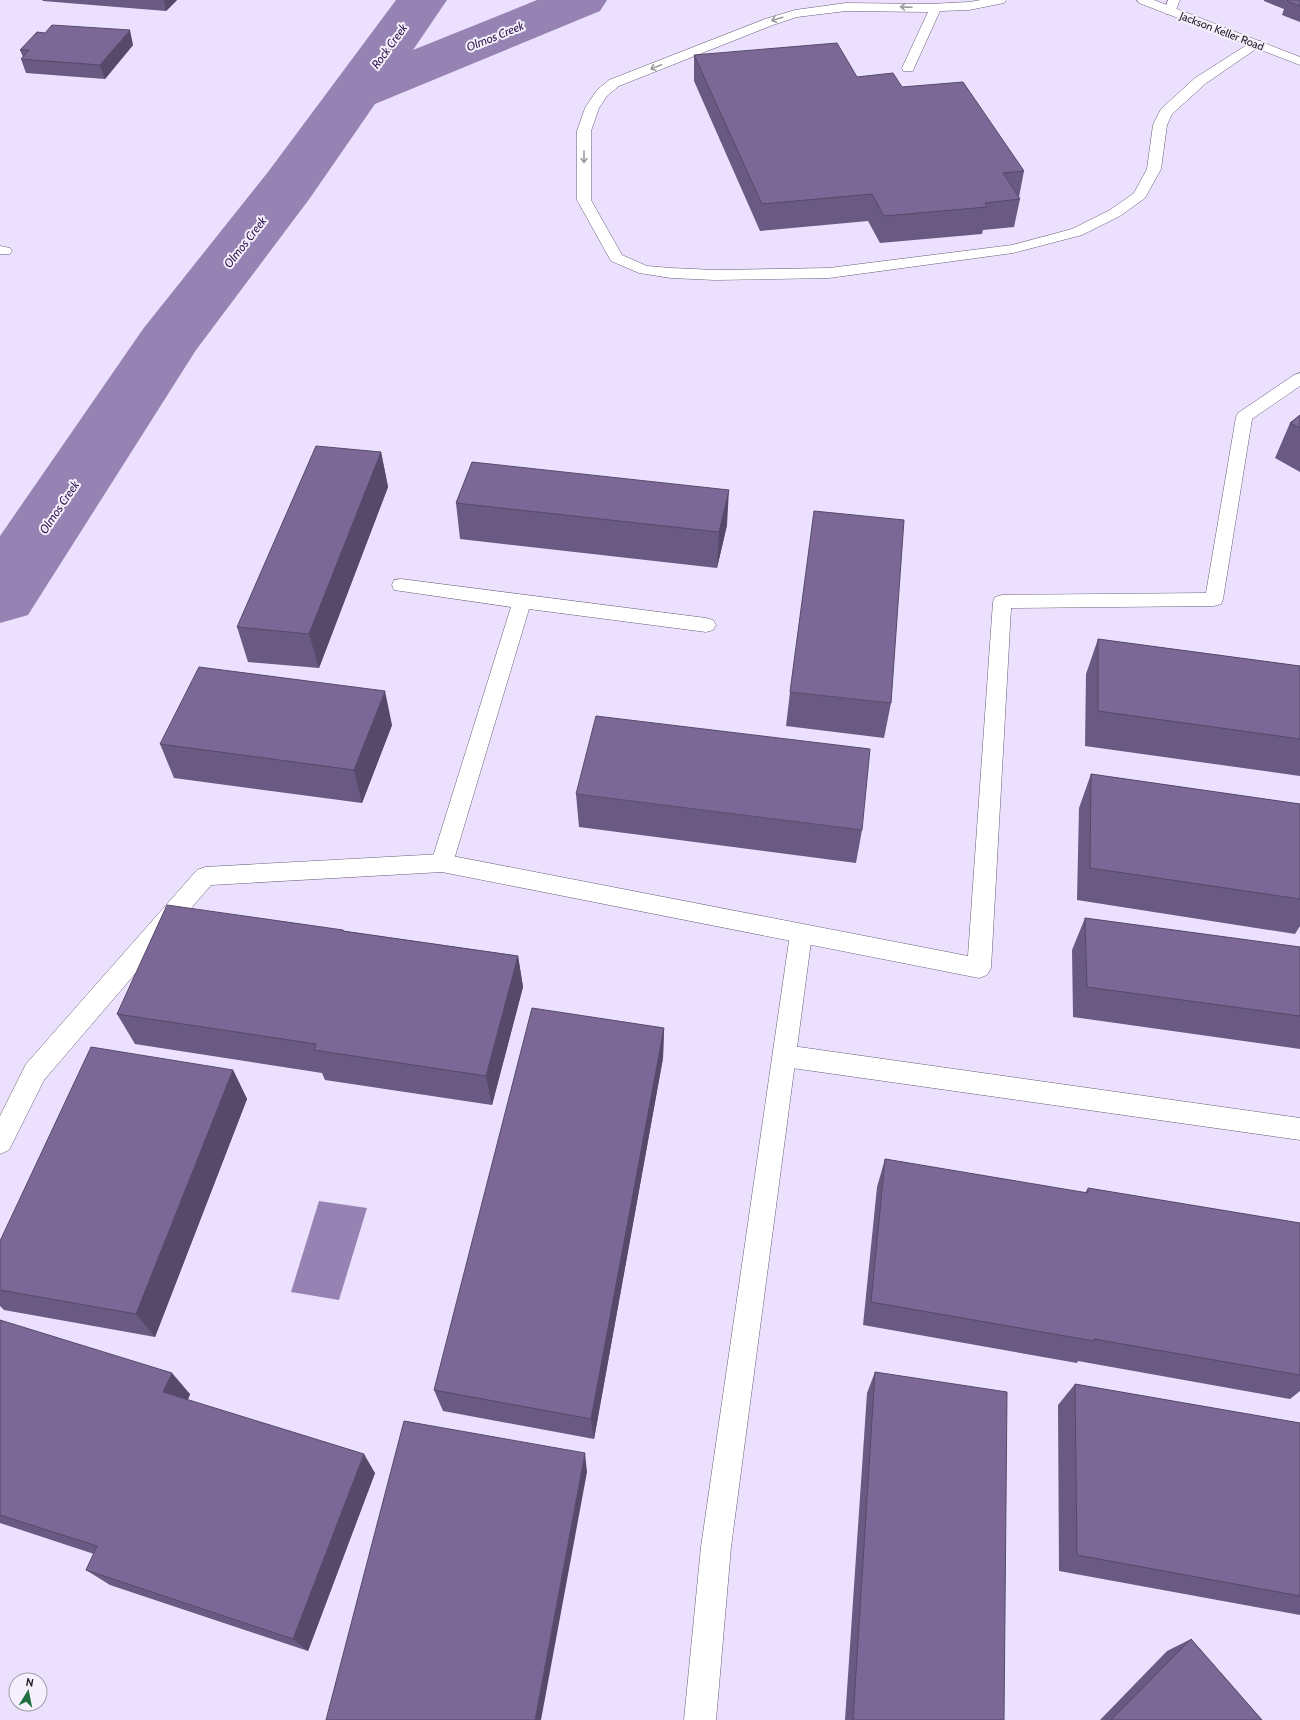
<svg xmlns="http://www.w3.org/2000/svg" width="1300" height="1720" font-family="Cabin,sans-serif">
<rect width="100%" height="100%" fill="#ebe0fd"/>
<path fill="#9783b3" d="M319,1201L367,1208L339,1300L291,1292Z"/>
<g fill="none" stroke-linecap="round" stroke-linejoin="round">
<path fill="#9783b3" fill-rule="evenodd" d="M396,0H447L413,50L537,0H607L600,11L375,104L310,198L196,350L28,615L0,623V536L143,329L268,172Z"/>
<g stroke="#685e77" stroke-width="1">
<path id="lane" d="M981,0H1006L1004,3L969,10L940,11L914,68L913,71H903L902,68L928,12L846,11L797,17L773,25L619,86L607,96L599,108L591,131V200L622,255L647,266L671,268L715,270L829,268L1012,245L1072,229L1110,210L1134,193L1147,169L1153,125L1161,109L1195,78L1253,41H1261L1263,44L1205,84L1172,114L1167,125L1161,169L1145,198L1120,216L1082,235L1013,253L829,278L715,280L671,278L639,273L611,261L577,200V131L585,108L597,90L609,80L765,19L795,10L846,3L929,4L969,2Z
M0,246L10,248L12,251L10,254H0Z
M401,579L706,618L713,620L716,625L713,630L706,632L529,609L453,863L450,869L442,872L434,869L431,863L511,607L394,590L392,585L394,580Z
M801,925L809,927L812,934L731,1547L716,1720H684L701,1547L790,934L793,927Z"/>
</g>
<g stroke="#685e77" stroke-width="1">
<path id="street" d="M1168,0H1180L1174,14H1166L1164,11Z
M1300,373V386L1252,419L1223,599L1221,604L1214,606L1011,608L991,968L987,975L979,978L442,872L211,885L44,1080L9,1150L0,1154V1116L26,1064L197,870L205,867L442,854L968,956L993,602L995,597L1002,595L1206,593L1236,417L1238,413L1294,375Z
M785,1045L1300,1118V1140L785,1067L776,1064L773,1056L776,1048Z"/>
</g>
<g stroke="#685e77" stroke-width="1">
<path id="secondary" d="M1137,0H1154L1300,57V65L1139,3Z"/>
</g>
<use href="#lane" fill="#fff" fill-rule="evenodd"/>
<use href="#street" fill="#fff" fill-rule="evenodd"/>
<use href="#secondary" fill="#fff" fill-rule="evenodd"/>
</g>
<path fill="#6a5982" d="M42,0H177L166,11L43,1Z
M1264,0H1300V22L1282,15L1284,9L1264,1Z
M45,33L133,45L105,79L26,73L21,59L23,57L20,50Z
M694,55L857,77L902,87L1024,171L1019,197L1020,199L1014,227L983,230L982,234L880,243L868,221L760,231L694,81Z
M1300,415V472L1275,458L1290,423Z
M381,452L388,487L319,668L248,662L237,627Z
M456,503L727,525L717,568L460,539Z
M1098,639L1300,666V776L1085,746L1086,674Z
M790,692L891,703L884,738L786,726Z
M392,725L362,803L174,778L160,744Z
M1091,774L1300,804V926L1295,934L1077,900L1079,808Z
M576,794L862,830L856,863L579,827Z
M1085,918L1300,947V1049L1073,1017L1072,950Z
M343,930L344,931L518,956L523,987L492,1105L325,1080L322,1073L135,1044L117,1014Z
M664,1028L663,1058L594,1439L443,1411L434,1390Z
M233,1070L247,1099L155,1337L4,1310L0,1306V1241Z
M885,1159L1085,1193L1088,1188L1300,1223V1391L1290,1399L1078,1361L1077,1363L863,1325L877,1187Z
M0,1320L190,1394L188,1400L375,1473L308,1651L110,1585L86,1570L94,1554L0,1523Z
M875,1372L1004,1720H845L867,1393Z
M1075,1384L1300,1423V1615L1059,1571L1058,1405Z
M1191,1639L1262,1720H1100L1167,1651Z"/>
<path fill="#56496a" d="M164,0H177L166,11Z
M130,30L133,45L105,79L100,65Z
M381,452L388,487L319,668L309,634Z
M729,490L727,525L717,568L719,532Z
M385,691L392,725L362,803L354,770Z
M518,956L523,987L492,1105L486,1076Z
M664,1028L663,1058L594,1439L591,1419Z
M233,1070L247,1099L155,1337L136,1314Z
M172,1373L190,1394L182,1413L163,1392Z
M585,1453L587,1472L541,1720H535Z
M364,1454L375,1473L308,1651L293,1639Z"/>
<path fill="#7b6897" stroke="#56496a" d="M1288,0H1300V6L1287,1Z
M52,25L130,30L100,65L21,59L29,50H20L37,32L45,33Z
M837,43L857,77L893,73L902,87L963,82L1024,171L1003,173L1020,199L985,203L987,207L884,216L872,194L762,204L694,55Z
M1300,415V428L1290,423Z
M316,446L381,452L309,634L237,627Z
M472,462L729,490L719,532L456,503Z
M814,511L904,520L891,703L790,692Z
M1098,639L1300,666V739L1098,711Z
M199,667L385,691L354,770L160,744Z
M596,716L870,749L862,830L576,794Z
M1091,774L1300,804V899L1090,868Z
M167,905L343,930V931L518,956L486,1076L314,1050L316,1044L117,1014Z
M1085,918L1300,947V1016L1087,987Z
M532,1008L664,1028L591,1419L434,1390Z
M91,1047L233,1070L136,1314L0,1290V1241Z
M885,1159L1088,1193V1188L1300,1223V1375L1094,1339V1341L871,1302Z
M0,1320L172,1373L163,1392L364,1454L293,1639L86,1570L97,1546L0,1515Z
M875,1372L1007,1392L1004,1720H853Z
M1075,1384L1300,1423V1596L1077,1555Z
M404,1421L585,1453L535,1720H326Z
M1191,1639L1262,1720H1111Z"/>
<defs><path id="oneway-shaft" d="M-6 0H5M1.5-3L5.5 0L1.5 3" fill="none" stroke-width="1.6" stroke-linecap="round" stroke-linejoin="round"/></defs>
<g stroke="#9d9ba0">
<use href="#oneway-shaft" transform="translate(906 7) rotate(-178)"/>
<use href="#oneway-shaft" transform="translate(777 19) rotate(163)"/>
<use href="#oneway-shaft" transform="translate(656 67) rotate(158)"/>
<use href="#oneway-shaft" transform="translate(584 157) rotate(90)"/>
</g>
<g text-anchor="middle" dominant-baseline="central" stroke-width="4" stroke-linejoin="round" paint-order="stroke">
<g font-size="11" fill="#25212c" stroke="#f5f1fc">
<text transform="translate(1222 31) rotate(21)">Jackson Keller Road</text>
</g>
<g font-size="12" font-style="italic" fill="#351753" stroke="#f5f1fc">
<text transform="translate(495 36) rotate(-22)">Olmos Creek</text>
<text transform="translate(389 46) rotate(-54)">Rock Creek</text>
<text transform="translate(245 242) rotate(-52)">Olmos Creek</text>
<text transform="translate(59 507) rotate(-56)">Olmos Creek</text>
</g>
</g>
<g transform="translate(28 1692) rotate(10)"><circle r="19" fill="#f5f1fc" stroke="#a29ea9"/>
<path d="M0-3L7 15L0 10L-7 15Z" fill="#1e6f3f"/>
<text y="-6" font-size="11" font-weight="bold" text-anchor="middle" fill="#25212c">N</text>
</g>
</svg>
